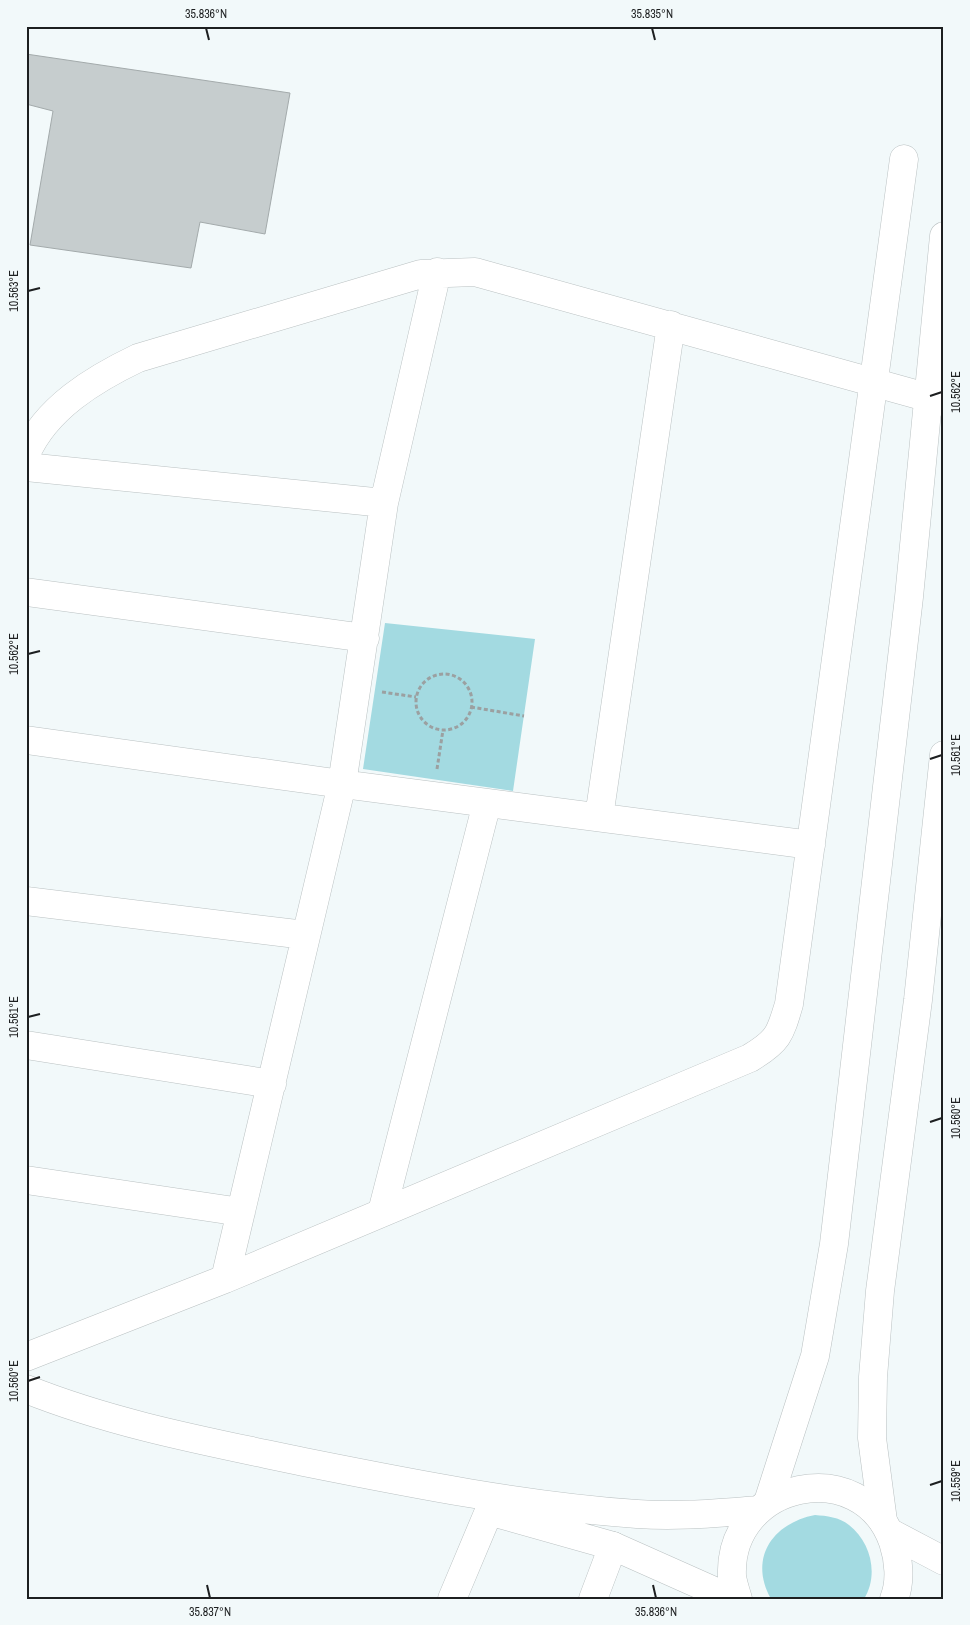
<svg xmlns="http://www.w3.org/2000/svg" width="970" height="1625" font-family="'Archivo Narrow',sans-serif">
<rect width="100%" height="100%" fill="#f2f9fa"/>
<path fill="#a3dae1" d="M385,623L535,639L513,791L363,769Z
M815,1515C827,1516 839,1517 849,1525C871,1542 879,1575 864,1599H771C748,1558 773,1523 815,1515Z"/>
<path fill="#c6cdce" stroke="#a3aaab" d="M26,54L290,93L265,234L200,222L191,268L30,245L53,111L26,104Z"/>
<g fill="none" stroke-linecap="round" stroke-linejoin="round">
<g stroke="#bac1c2" stroke-width="29">
<path id="minor" d="M26,454C46,408 94,379 138,358L421,274L475,272L944,402
M26,467L384,503
M26,592L365,638
M26,740L342,784L811,845
M599,817L671,325
M26,901L305,935
M26,1045L272,1084
M26,1180L241,1212
M382,1212L487,803
M225,1279L342,784L384,503L437,272
M26,1357L225,1279L750,1058C778,1041 780,1035 789,1004L904,159
M452,1599L489,1511
M593,1599L613,1546"/>
</g>
<g stroke="#bac1c2" stroke-width="29">
<path id="tertiary" d="M26,1389C116,1425 210,1442 304,1462C414,1484 525,1506 637,1514C677,1517 718,1513 758,1510
M492,1512L613,1546L732,1599
M889,1532L944,1561
M738,1599C736,1592 733,1584 732,1576C728,1481 862,1453 893,1542C899,1560 901,1582 894,1599"/>
</g>
<g stroke="#bac1c2" stroke-width="29">
<path id="trunk" d="M768,1502L815,1356L834,1244L909,597L944,236
M883,1521L872,1438L873,1377L880,1291L918,1000L944,755"/>
</g>
<path stroke="#9ba0a1" stroke-width="3" stroke-dasharray="4 2.5" stroke-linecap="butt" d="M416 702a28 28 0 1 1 56 0a28 28 0 1 1-56 0Z
M382,692L416,697
M471,707L524,716
M437,769L443,730"/>
<use href="#minor" stroke="#fff" stroke-width="28"/>
<use href="#tertiary" stroke="#fff" stroke-width="28"/>
<use href="#trunk" stroke="#fff" stroke-width="28"/>
</g>
<path fill="none" stroke="#1d1f20" stroke-width="2" d="M206,28L209,40M652,28L655,40M28,291L40,288M930,396L942,392M28,654L40,651M930,759L942,755M28,1017L40,1014M930,1122L942,1118M28,1381L40,1377M930,1485L942,1481M207,1585L210,1598M653,1585L656,1598"/>
<rect width="970" height="1625" fill="none" stroke="#f2f9fa" stroke-width="55"/>
<rect x="28" y="28" width="914" height="1570" fill="none" stroke="#1d1f20" stroke-width="2"/>
<g font-size="12" text-anchor="middle" fill="#1d1f20">
<text x="206" y="18">35.836°N</text>
<text x="652" y="18">35.835°N</text>
<text transform="translate(14 291) rotate(-90)" y="4">10.563°E</text>
<text transform="translate(956 392) rotate(-90)" y="4">10.562°E</text>
<text transform="translate(14 654) rotate(-90)" y="4">10.562°E</text>
<text transform="translate(956 755) rotate(-90)" y="4">10.561°E</text>
<text transform="translate(14 1017) rotate(-90)" y="4">10.561°E</text>
<text transform="translate(956 1118) rotate(-90)" y="4">10.560°E</text>
<text transform="translate(14 1381) rotate(-90)" y="4">10.560°E</text>
<text transform="translate(956 1481) rotate(-90)" y="4">10.559°E</text>
<text x="210" y="1616">35.837°N</text>
<text x="656" y="1616">35.836°N</text>
</g>
</svg>
